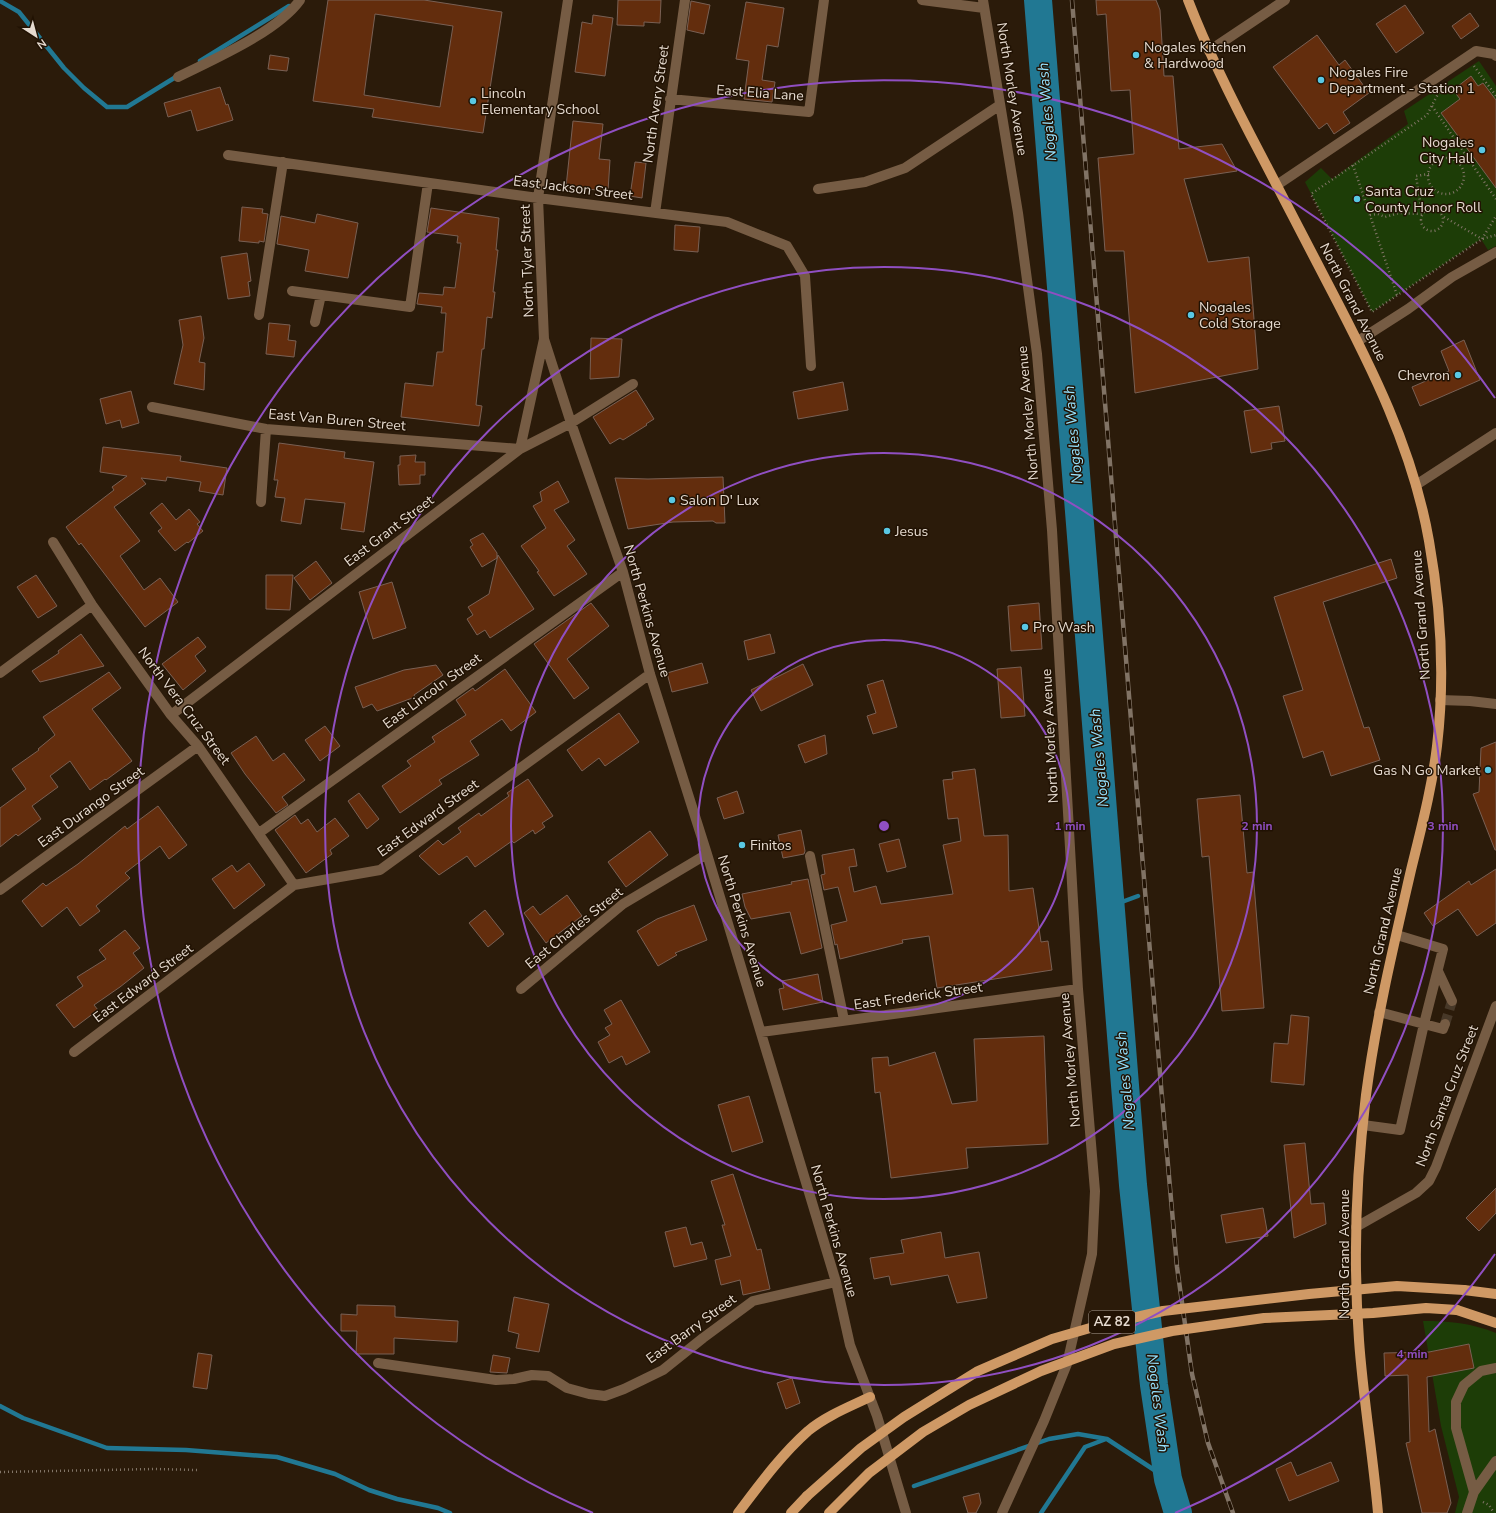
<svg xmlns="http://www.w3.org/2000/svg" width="1496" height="1513" font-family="'Nunito Sans',sans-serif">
<rect width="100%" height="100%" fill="#2b1b0a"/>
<path fill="#1d3d07" d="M1479,61L1496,86V246L1488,250L1481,239L1372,312L1305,182L1321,168L1332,179L1408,124L1404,111Z
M1423,1321C1450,1321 1471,1323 1496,1333V1513H1455L1459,1497L1441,1426Z"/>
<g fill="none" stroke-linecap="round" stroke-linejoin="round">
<path stroke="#217893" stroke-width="4.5" d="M0,1L19,12L64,68L84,88L107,107H127L179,75
M200,61L289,6
M1111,906L1138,896
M0,1406L23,1418L107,1448L186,1450L277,1457L335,1474L369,1490L397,1499L438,1508L450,1513
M914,1486L1049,1439L1078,1434L1107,1439L1168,1479
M1041,1513L1085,1447L1106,1439"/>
<path stroke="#217893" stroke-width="28" d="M1038,0L1133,1185L1154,1385L1168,1479L1178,1513"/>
</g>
<path fill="#632d0d" stroke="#796054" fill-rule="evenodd" d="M328,0H424L502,12L483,133L372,117L374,109L313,101ZM375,14L453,26L440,107L364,95Z
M618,0H661L660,23L644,22V26L617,25Z
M1096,0H1156L1160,10L1164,76H1173L1179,149L1222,144L1237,171L1184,179L1208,262L1249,257L1258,369L1135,393L1124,251H1105L1098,158L1134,154L1130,90L1111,91L1106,14L1097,15Z
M691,1L710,5L704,34L687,30Z
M746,2L784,8L778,47L767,45L762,80L775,82L772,102L744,99L749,61L736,59Z
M1405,5L1424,33L1396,53L1376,24Z
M1470,13L1479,26L1461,39L1452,26Z
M593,15L613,18L605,76L575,72L582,22L592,24Z
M1317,35L1339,65L1345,60L1369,93L1343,112L1350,123L1334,134L1327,123L1319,129L1273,67Z
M270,55L289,58L287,71L268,69Z
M1471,76L1478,86L1483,83L1496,100V188L1441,113L1460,99L1453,90Z
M220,87L226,105L228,104L233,120L197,131L191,110L168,117L164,103Z
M573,121L603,124L599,159L610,160L608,191L566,187Z
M635,162L646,163L642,198L630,196Z
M242,207L263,209L262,213L268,214L264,242L259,241V243L239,241Z
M431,208L499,218L496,250H498L493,292H495L492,318L487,317L484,349H482L476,405L482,406L479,426L401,417L405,383L433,386L437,352H443L446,313H441L442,307L417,304L419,293L443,295L444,287L455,288L461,243H457L458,236L427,232Z
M317,214L358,223L348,278L305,271L309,250L277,244L281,216L315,223Z
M675,225L700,227L698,252L674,250Z
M247,253L251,281L248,282L250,296L228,299L221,257Z
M201,316L204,338L199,362L205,363L204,390L174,384L183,345L179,320Z
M269,323L290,325L288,340L296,341L294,357L266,354Z
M591,338L622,339L619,377L590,379Z
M1464,340L1480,380L1420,406L1412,387L1449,371L1441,351Z
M843,382L848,410L798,419L793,392Z
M636,390L654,419L646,424L647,425L623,440L620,438L610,444L593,417Z
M131,391L139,423L122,428L120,420L106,424L100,399Z
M1279,406L1285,441L1271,443L1272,449L1251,453L1244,411Z
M279,443L345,452L344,458L374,462L364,532L341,529L345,503L305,499L301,524L281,521L285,498L275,497L278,480H274Z
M103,447L181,456L180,461L227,468L223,495L199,491L201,482L167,477L166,481L141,478L146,484L114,507L140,541L120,556L144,590L160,578L178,602L145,627L81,543L79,545L66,527L114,490L112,487L127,476L100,472Z
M416,455L415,462H425V475H420V484L399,485L398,465H400V456Z
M723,477L725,523H716L713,521L673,522L628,529L615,478L648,479Z
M558,481L569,502L554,510L575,540L567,546L587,574L554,596L537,572L539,571L521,546L546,528L533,506L542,501L540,492Z
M162,503L176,520L189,509L200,522L197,524L203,531L188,543L187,542L175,551L158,531L162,528L150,513Z
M483,533L497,553V558L482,567L470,547L473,545L470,540Z
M498,555L534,609L490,638L485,630L477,635L467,619L473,615L468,607L489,594Z
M1391,559L1397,578L1323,602L1364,728L1369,727L1380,760L1331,776L1323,751L1303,758L1283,696L1303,690L1274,597Z
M316,561L332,583L310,600L294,578Z
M36,575L57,606L38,618L17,587Z
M266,575H293L290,610L266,609Z
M392,582L406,628L373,639L359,592Z
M591,603L609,626L567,659L589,688L574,699L534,644Z
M1039,603L1042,649L1011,651L1008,606Z
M81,634L104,666L40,682L32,671L59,653L58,651Z
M770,634L775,653L748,660L744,641Z
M198,637L206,647L195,656L206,671L183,690L162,664Z
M702,663L708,683L672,692L667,673Z
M803,664L813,685L761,711L751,690Z
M436,665L443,675L414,695L415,697L377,711L372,704L363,708L355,687L404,670Z
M1021,667L1025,716L1001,718L997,669Z
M505,669L536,712L511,731L502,719L470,741L479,755L439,780L442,784L400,813L382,786L411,766L407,761L435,742L432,737L466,715L456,700L473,688L475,691Z
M109,672L121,688L92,709L132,761L106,780L105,779L90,790L70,761L50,776L58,787L32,806L41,819L18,836L16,834L0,847V808L26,789L12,769L39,750L38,749L55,735L43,717Z
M883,680L897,727L873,734L867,716L876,713L867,685Z
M619,713L639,742L605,766L599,758L582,771L567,750Z
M325,726L340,746L320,761L305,740Z
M825,735L827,754L805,763L798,745Z
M256,736L273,761L284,753L305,780L282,797L288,805L276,813L245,774L231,753Z
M1496,742V850H1495L1473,794L1479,792L1481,748Z
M975,769L984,836L1008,835L1009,891L1033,888L1041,942L1048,941L1052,970L937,988L929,936L902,940L903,943L840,959L837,944L835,945L831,925L847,921L838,887L824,890L821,875L825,874L822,855L854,849L857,866L849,867L854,892L876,886L881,904L953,894L943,845L961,841L958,818L948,819L943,780L953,779L952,772Z
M528,779L553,816L542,823L545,827L535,834L533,830L514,843L512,841L475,867L467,856L439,875L419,856L438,840L443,845L461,832L458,828L479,813L481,816L509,796L507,793Z
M737,791L744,813L724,819L717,798Z
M359,793L379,819L367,829L348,801Z
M1240,795L1247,873L1253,872L1264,1008L1222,1011L1209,856L1202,857L1197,799Z
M158,806L187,845L169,859L160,846L125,873L130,878L96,906L100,911L80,926L67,907L42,927L22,901L43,883L46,886L78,864L125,826L127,829Z
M295,815L301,824L308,819L317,832L335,818L349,836L330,850L332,854L306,873L275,830Z
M801,830L805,851L804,854L783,858L778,835Z
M650,831L668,855L626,887L608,862Z
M899,839L906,867L887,872L879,844Z
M249,863L265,885L234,909L212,879L232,865L237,872Z
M1496,869V923L1477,936L1458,909L1433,926L1424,913L1469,881L1471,885Z
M808,879L822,948L801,954L790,912L751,919L745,907L742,894L792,884L791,882Z
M567,895L582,916L546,943L524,913L533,906L540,915Z
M694,905L707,940L675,953L677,955L658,966L637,931L657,919Z
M485,910L504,934L488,947L469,923Z
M125,930L140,948L133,953L144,968L120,987L94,1005L98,1010L74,1028L56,1005L83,986L77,977L106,959L99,950Z
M818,974L823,1002L783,1010L779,989L784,988L782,981Z
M621,1000L650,1052L626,1065L622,1056L609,1063L598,1042L610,1035L605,1028L612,1024L604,1010Z
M1291,1015L1309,1017L1304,1085L1271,1082L1274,1043L1288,1044Z
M1044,1036L1048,1144L966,1148L968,1168L891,1178L880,1092L875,1093L872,1058L888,1057L889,1066L935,1052L952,1104L977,1101L974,1039Z
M749,1096L763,1142L732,1152L718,1105Z
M1305,1143L1311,1204L1324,1203L1326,1224L1294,1238L1284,1145Z
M733,1174L757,1250L761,1249L770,1289L743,1295L740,1280L721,1285L715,1260L731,1256L722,1225H725L711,1181Z
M1496,1188V1213L1479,1231L1466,1218Z
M1263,1208L1268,1236L1226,1243L1221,1215Z
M686,1227L691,1245L702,1242L707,1259L674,1267L665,1232Z
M941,1232L945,1258L979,1252L987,1298L957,1303L948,1275L891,1285L889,1276L874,1279L870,1258L904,1253L901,1240Z
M514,1297L549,1304L539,1352L516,1348L519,1334L508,1331Z
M357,1305L395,1306V1317L458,1321L457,1342L394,1338V1354H356L357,1331H341V1314L357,1315Z
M1469,1344L1474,1368L1427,1377L1429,1432L1435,1429L1451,1503L1447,1513H1422L1406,1443L1410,1442L1408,1375L1385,1376L1384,1353L1429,1352Z
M198,1353L212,1355L207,1389L193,1387Z
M493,1355L510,1358L507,1373L490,1372Z
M792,1378L800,1403L786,1409L777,1383Z
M1291,1462L1297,1476L1331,1462L1339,1481L1289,1501L1276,1469Z
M979,1493L981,1503L976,1513H968L963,1497Z"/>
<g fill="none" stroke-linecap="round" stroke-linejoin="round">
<path stroke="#473828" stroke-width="10" stroke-dasharray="10 5" stroke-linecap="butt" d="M1445,1024L1452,1001"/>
<path stroke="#837668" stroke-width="2.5" stroke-dasharray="1 3" stroke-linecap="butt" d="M1474,66L1496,96
M1439,92L1427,115L1311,194L1372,312L1482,239L1496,235
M1432,106L1496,199
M1428 176a18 18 0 1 1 36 0a18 18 0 1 1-36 0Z
M1459,163L1467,157
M1353,165L1397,295
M1421 220a11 11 0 1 1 22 0a11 11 0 1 1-22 0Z
M1370,215L1378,214L1385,217L1399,213L1422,214L1416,176L1429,174
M1444,217L1482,239L1496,216
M0,1472L155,1469L197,1470
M1483,1502L1489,1505L1494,1513"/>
<path stroke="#765c44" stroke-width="10" d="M922,0L984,8
M983,0L1018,213L1037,354L1052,530L1078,989L1095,1191L1092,1254L1067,1364L1044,1421L1002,1513
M1209,51L1285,0
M178,77C214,59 277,32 300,0
M670,99L809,112L824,0
M228,155L538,198L727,222L787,246L805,276L811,366
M1277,185L1476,51L1494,54L1496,56
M818,189L865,182L905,168L1000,105
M655,213L685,0
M292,291L410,307L428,183
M259,315L283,162
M315,322L321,295
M544,339L571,423L623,572L650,674L707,854L836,1282L850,1345L877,1416L906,1513
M1358,341L1408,309L1452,277L1496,252
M152,407L266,429L520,449
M520,449L544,339L538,198L568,0
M1416,485L1496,433
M261,502L266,429
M53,542L92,605L171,715L198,746L294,885
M0,673L92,605
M1440,700L1470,701L1496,704
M171,715L520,449L571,423L633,384
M259,833L623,572
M810,856L844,1020
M0,890L198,746
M1438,971L1452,1001
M521,989L623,904L707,854
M1379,1012L1424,1024L1443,949L1397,935
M761,1032L1078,989
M74,1052L294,885L380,870L650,674
M1363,1125L1400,1130L1424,1024L1443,1029L1445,1024
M1356,1227L1416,1193L1429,1181L1436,1167L1496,1006
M378,1363L496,1380L514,1379L532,1375L548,1376L567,1388L589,1394L605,1396L624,1389L663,1370L703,1338L753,1301L836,1282
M1474,1492L1456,1428V1402L1464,1385L1481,1371L1496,1368
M1467,1513L1474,1492L1496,1461"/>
<path stroke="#cf9965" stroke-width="10" d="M1188,0C1209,55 1235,106 1262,157C1284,199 1306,242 1328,284C1371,366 1413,449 1429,541C1441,608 1445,678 1437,746C1432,788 1421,829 1411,870C1394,944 1376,1019 1366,1095C1356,1176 1353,1259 1359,1340C1363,1398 1373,1455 1378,1513
M1464,1290L1496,1294
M1457,1310L1496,1323
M738,1513C760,1484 781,1455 808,1431C826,1416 849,1407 870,1397
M791,1513L807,1496"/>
<g stroke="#817365" stroke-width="4.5">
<path id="rail" d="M1072,0L1161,1086L1177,1267L1192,1374L1208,1443L1233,1513"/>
</g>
<use href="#rail" stroke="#211203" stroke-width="3" stroke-dasharray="9" stroke-linecap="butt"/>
<path stroke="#cf9965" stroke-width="10" d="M807,1496L861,1448L904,1417L978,1371L1052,1339L1097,1326L1163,1311L1309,1294L1397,1286L1464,1290
M829,1513L869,1473L923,1432L969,1405L1041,1371L1114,1344L1172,1331L1264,1318L1373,1313L1426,1308L1457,1310"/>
</g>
<g fill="none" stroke="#904fc2" stroke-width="2">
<circle cx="884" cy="826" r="186"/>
<circle cx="884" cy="826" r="373"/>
<circle cx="884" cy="826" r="559"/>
<path d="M1495 1254A746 746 0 0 1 1175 1513M593 1513A746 746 0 1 1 1495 398"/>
</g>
<g fill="#59c8e4" stroke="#211203" stroke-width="1.5">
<circle cx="1136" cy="55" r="4"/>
<circle cx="1321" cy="80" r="4"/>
<circle cx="473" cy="101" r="4"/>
<circle cx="1482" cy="150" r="4"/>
<circle cx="1357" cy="199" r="4"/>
<circle cx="1191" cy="315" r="4"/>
<circle cx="1458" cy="375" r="4"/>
<circle cx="672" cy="500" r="4"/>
<circle cx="887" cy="531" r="4"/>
<circle cx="1025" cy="627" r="4"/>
<circle cx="1488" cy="770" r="4"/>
<circle cx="742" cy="845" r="4"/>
</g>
<g text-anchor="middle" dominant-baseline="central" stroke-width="3" stroke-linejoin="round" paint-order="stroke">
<rect fill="#211203" stroke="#aa9e92" stroke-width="1" x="1089" y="1311" width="46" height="22" rx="3"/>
<g font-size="13" font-weight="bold" fill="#e5dacf">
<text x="1112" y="1322">AZ 82</text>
</g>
<g font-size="14" fill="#e5dacf" stroke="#211203" text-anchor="start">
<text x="1144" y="47">Nogales Kitchen<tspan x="1144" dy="16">&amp; Hardwood</tspan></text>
<text x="1329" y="72">Nogales Fire<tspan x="1329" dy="16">Department - Station 1</tspan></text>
<text x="481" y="93">Lincoln<tspan x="481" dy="16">Elementary School</tspan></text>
<text x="1474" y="142" text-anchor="end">Nogales<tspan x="1474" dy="16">City Hall</tspan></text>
<text x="1365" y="191">Santa Cruz<tspan x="1365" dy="16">County Honor Roll</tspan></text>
<text x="1199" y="307">Nogales<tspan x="1199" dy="16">Cold Storage</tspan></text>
<text x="1450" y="375" text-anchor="end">Chevron</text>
<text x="680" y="500">Salon D' Lux</text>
<text x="895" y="531">Jesus</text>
<text x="1033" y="627">Pro Wash</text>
<text x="1480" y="770" text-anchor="end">Gas N Go Market</text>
<text x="750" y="845">Finitos</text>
</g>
<g font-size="14" fill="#e5dacf" stroke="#211203">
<text transform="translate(1012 89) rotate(81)">North Morley Avenue</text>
<text transform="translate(760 93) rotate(4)">East Elia Lane</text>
<text transform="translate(656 104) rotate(-82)">North Avery Street</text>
<text transform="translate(573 188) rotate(7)">East Jackson Street</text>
<text transform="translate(527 261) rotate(-92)">North Tyler Street</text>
<text transform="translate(1353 302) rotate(63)">North Grand Avenue</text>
<text transform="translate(1028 413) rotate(-95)">North Morley Avenue</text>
<text transform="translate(337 420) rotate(5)">East Van Buren Street</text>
<text transform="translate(389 531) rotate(-37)">East Grant Street</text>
<text transform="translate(647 611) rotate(74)">North Perkins Avenue</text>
<text transform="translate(1421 615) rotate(-94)">North Grand Avenue</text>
<text transform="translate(432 691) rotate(-36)">East Lincoln Street</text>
<text transform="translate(184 706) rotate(53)">North Vera Cruz Street</text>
<text transform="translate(1050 736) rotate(-93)">North Morley Avenue</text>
<text transform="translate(91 807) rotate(-36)">East Durango Street</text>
<text transform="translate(428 818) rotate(-36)">East Edward Street</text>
<text transform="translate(742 921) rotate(73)">North Perkins Avenue</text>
<text transform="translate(574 928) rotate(-39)">East Charles Street</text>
<text transform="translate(1383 931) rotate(-77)">North Grand Avenue</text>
<text transform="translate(143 983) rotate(-37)">East Edward Street</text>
<text transform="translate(918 996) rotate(-8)">East Frederick Street</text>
<text transform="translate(1070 1060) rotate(-95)">North Morley Avenue</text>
<text transform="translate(1447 1096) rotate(-69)">North Santa Cruz Street</text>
<text transform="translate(834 1231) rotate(74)">North Perkins Avenue</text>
<text transform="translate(1344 1254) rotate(-90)">North Grand Avenue</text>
<text transform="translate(691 1329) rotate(-36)">East Barry Street</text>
</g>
<g font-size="15" font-style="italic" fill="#97e3ff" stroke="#211203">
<text transform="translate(1047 112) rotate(-95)">Nogales Wash</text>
<text transform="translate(1073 435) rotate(-95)">Nogales Wash</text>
<text transform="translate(1099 758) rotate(-95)">Nogales Wash</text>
<text transform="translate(1125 1081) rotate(-95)">Nogales Wash</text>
<text transform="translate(1158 1403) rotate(83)">Nogales Wash</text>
</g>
</g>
<circle cx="884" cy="826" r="6" fill="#904fc2" stroke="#211203" stroke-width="2"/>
<g font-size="12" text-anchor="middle" font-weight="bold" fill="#904fc2" stroke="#211203" stroke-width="3" stroke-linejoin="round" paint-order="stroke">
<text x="1070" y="830">1 min</text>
<text x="1257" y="830">2 min</text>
<text x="1443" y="830">3 min</text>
<text x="1412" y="1358">4 min</text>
</g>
<g transform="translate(36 36) rotate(144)" stroke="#211203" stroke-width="3" paint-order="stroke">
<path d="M0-3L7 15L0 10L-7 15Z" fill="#e5dacf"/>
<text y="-6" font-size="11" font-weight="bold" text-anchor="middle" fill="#e5dacf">N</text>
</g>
</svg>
